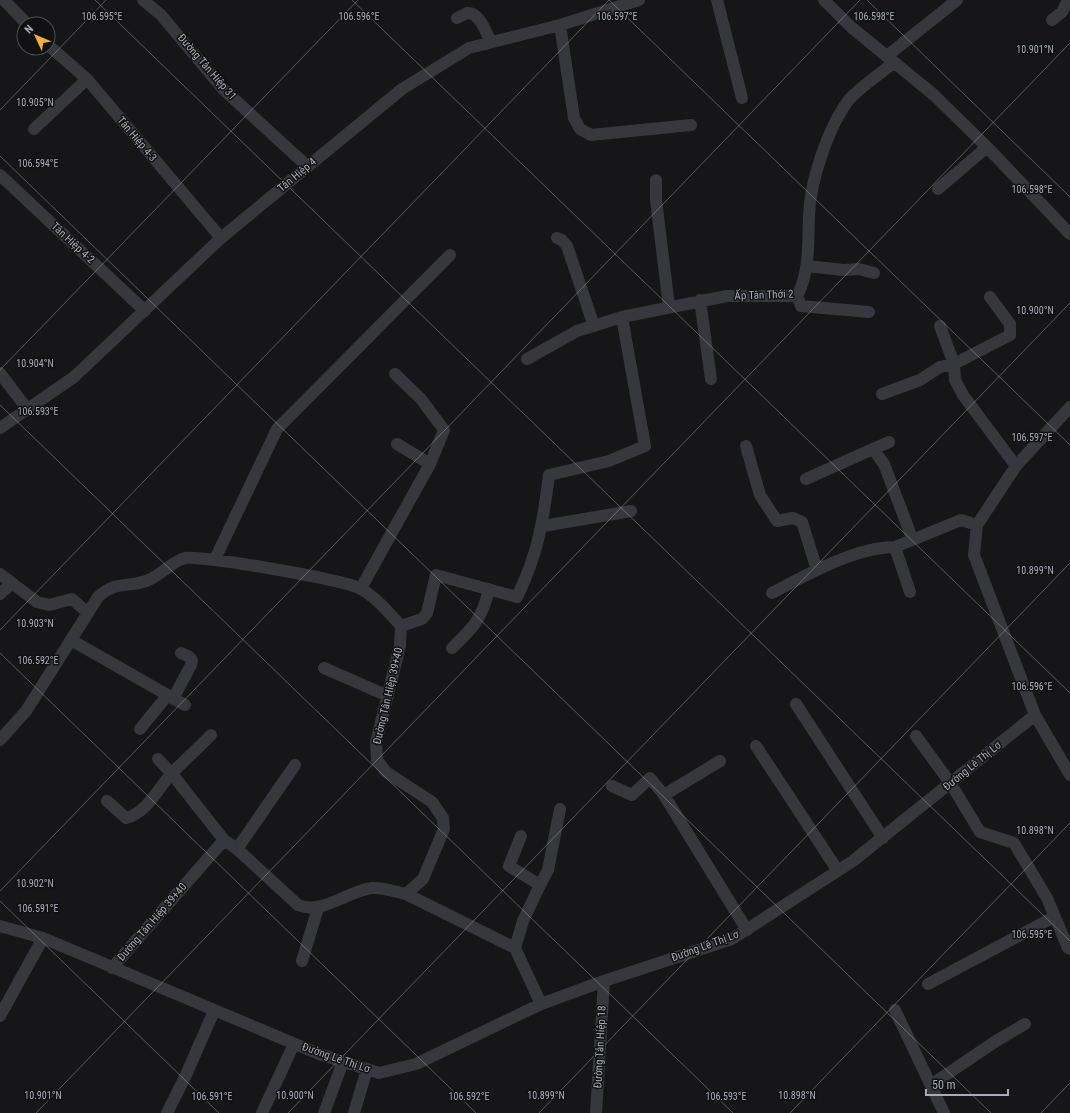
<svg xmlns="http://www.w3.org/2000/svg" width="1070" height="1113" font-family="'Roboto Condensed',sans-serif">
<rect width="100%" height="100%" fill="#161618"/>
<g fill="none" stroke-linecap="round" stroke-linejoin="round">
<path stroke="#37383d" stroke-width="12" d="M4,0L27,24
M143,0L161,15L223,89L307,166
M717,0L742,98
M824,0L851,27L934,95L987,147L1070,234
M457,18L467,13C480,12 486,33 491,42
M1052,20L1062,12L1068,0
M560,25L574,118L580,129L591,135L691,125
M48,45L87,79L221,238
M887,56L957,0
M34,129L87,79
M0,175L145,311
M656,180V200L669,307
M938,189L987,147
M557,238L562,240L567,246L594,326
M807,266L843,270L859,269L874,273
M797,296L801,306L869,312
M700,300L711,379
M940,326L954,364L955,380L963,395L1016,466
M527,359L577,331L622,317L727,296H797C810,272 808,242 809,215C810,182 828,128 848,101C857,89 882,73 894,62
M0,373L28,410
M882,394L920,380L940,367L954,364L1010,335V324L990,297
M0,428L74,377L221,238L402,89L469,48L560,25L639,0
M397,444L430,464
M746,446L760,495L777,521L793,518L802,522L817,570
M873,449L889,442
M806,479L873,449L884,464L912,538
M543,526L631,511
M215,559L277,429L450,255
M0,574L37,602L49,605L72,599L88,613
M361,588L430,464L444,430L421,399L395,374
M910,592L895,547L961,520L977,525
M772,593C806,575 856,547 895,547
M0,594L12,583
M401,626L422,619L427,613L436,575L517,597C538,554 543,522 549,475L609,461L645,446L622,317
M71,640L185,705
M452,648C474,627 482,619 489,589
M324,668L388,696
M173,699L191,665L192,660L188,656L181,653
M796,704L883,838
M1035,715L1070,775
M140,729L167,696
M916,736L951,784L980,832L1014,843L1047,898L1068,948L1070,949
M0,740L26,711L98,597C117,580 126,588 146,581C159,577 172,561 185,558C201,555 346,580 361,589C377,598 389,613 401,626L400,646L376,742L377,760L386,772L432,802L443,818L444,829L423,879L406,894C396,892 382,887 372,888C347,891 323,915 298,905L237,849L224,840L112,968
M756,746L838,871
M158,759L172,774L224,840
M612,786L632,795L650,778L664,795L747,930
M664,795L720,761
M107,801L126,818C148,812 158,788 172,773C185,760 198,748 211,735
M521,836L509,866L540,885L548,870L560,809
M237,849L295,765
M540,885L523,921L515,948L541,1004
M406,894L515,948
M0,926L43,938L319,1054L379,1073L416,1064L541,1004L604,981L732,939L853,861L1035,715L974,555L977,525L1016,466L1070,407
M302,961L318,908
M928,984L1054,917
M895,1010L944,1113
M0,1016L43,938
M931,1085L996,1041L1025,1024
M167,1113L186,1075L214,1011
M262,1113L294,1044
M324,1113L343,1062
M354,1113L367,1069
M596,1113L604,981"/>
</g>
<path fill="none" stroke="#a8adb8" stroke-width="1" stroke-opacity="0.45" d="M95,0L1070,941M352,0L1070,693M609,0L1070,445M867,0L1070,197M0,110L106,0M0,156L991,1113M0,370L358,0M0,405L733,1113M0,630L609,0M0,653L476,1113M0,891L860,0M0,901L219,1113M36,1113L1070,43M288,1113L1070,303M539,1113L1070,563M790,1113L1070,823M1041,1113L1070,1083"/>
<g text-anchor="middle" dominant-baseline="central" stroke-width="3" stroke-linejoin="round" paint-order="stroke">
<g font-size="11" fill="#a8adb8" stroke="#111113">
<text transform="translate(207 67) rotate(49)">Đường Tân Hiệp 31</text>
<text transform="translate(137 139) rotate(50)">Tân Hiệp 4-3</text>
<text transform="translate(297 175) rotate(-40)">Tân Hiệp 4</text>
<text transform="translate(73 243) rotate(43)">Tân Hiệp 4-2</text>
<text transform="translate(764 295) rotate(-2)">Ấp Tân Thới 2</text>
<text transform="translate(388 696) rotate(-77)">Đường Tân Hiệp 39+40</text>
<text transform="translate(972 766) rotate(-39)">Đường Lê Thị Lơ</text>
<text transform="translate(152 922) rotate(-49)">Đường Tân Hiệp 39+40</text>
<text transform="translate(705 946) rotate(-20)">Đường Lê Thị Lơ</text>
<text transform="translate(600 1047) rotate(-87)">Đường Tân Hiệp 18</text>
<text transform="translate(336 1058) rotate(19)">Đường Lê Thị Lơ</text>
</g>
</g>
<g font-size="10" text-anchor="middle" fill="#a8adb8" stroke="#111113" stroke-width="3" stroke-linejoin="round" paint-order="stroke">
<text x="102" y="20">106.595°E</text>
<text x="359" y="20">106.596°E</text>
<text x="617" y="20">106.597°E</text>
<text x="874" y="20">106.598°E</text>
<text x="1035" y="53">10.901°N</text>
<text x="35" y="106">10.905°N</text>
<text x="38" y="167">106.594°E</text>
<text x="1032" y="193">106.598°E</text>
<text x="1035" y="314">10.900°N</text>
<text x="35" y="367">10.904°N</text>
<text x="38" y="415">106.593°E</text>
<text x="1032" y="441">106.597°E</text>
<text x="1035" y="574">10.899°N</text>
<text x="35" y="627">10.903°N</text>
<text x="38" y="664">106.592°E</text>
<text x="1032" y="690">106.596°E</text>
<text x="1035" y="834">10.898°N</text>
<text x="35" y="887">10.902°N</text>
<text x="38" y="912">106.591°E</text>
<text x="1032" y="938">106.595°E</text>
<text x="43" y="1099">10.901°N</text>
<text x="295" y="1099">10.900°N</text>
<text x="546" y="1099">10.899°N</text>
<text x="797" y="1099">10.898°N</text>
<text x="212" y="1100">106.591°E</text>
<text x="469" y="1100">106.592°E</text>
<text x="726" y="1100">106.593°E</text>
</g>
<g transform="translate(36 36) rotate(314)"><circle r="19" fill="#111113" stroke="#4d4f55"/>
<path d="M0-3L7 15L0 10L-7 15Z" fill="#f2b134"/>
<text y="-6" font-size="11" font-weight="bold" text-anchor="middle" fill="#a8adb8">N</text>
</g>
<path d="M926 1089v6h82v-6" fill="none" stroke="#a8adb8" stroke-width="2"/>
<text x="932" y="1089" font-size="12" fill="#a8adb8" stroke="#111113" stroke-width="3" paint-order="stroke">50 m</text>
</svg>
